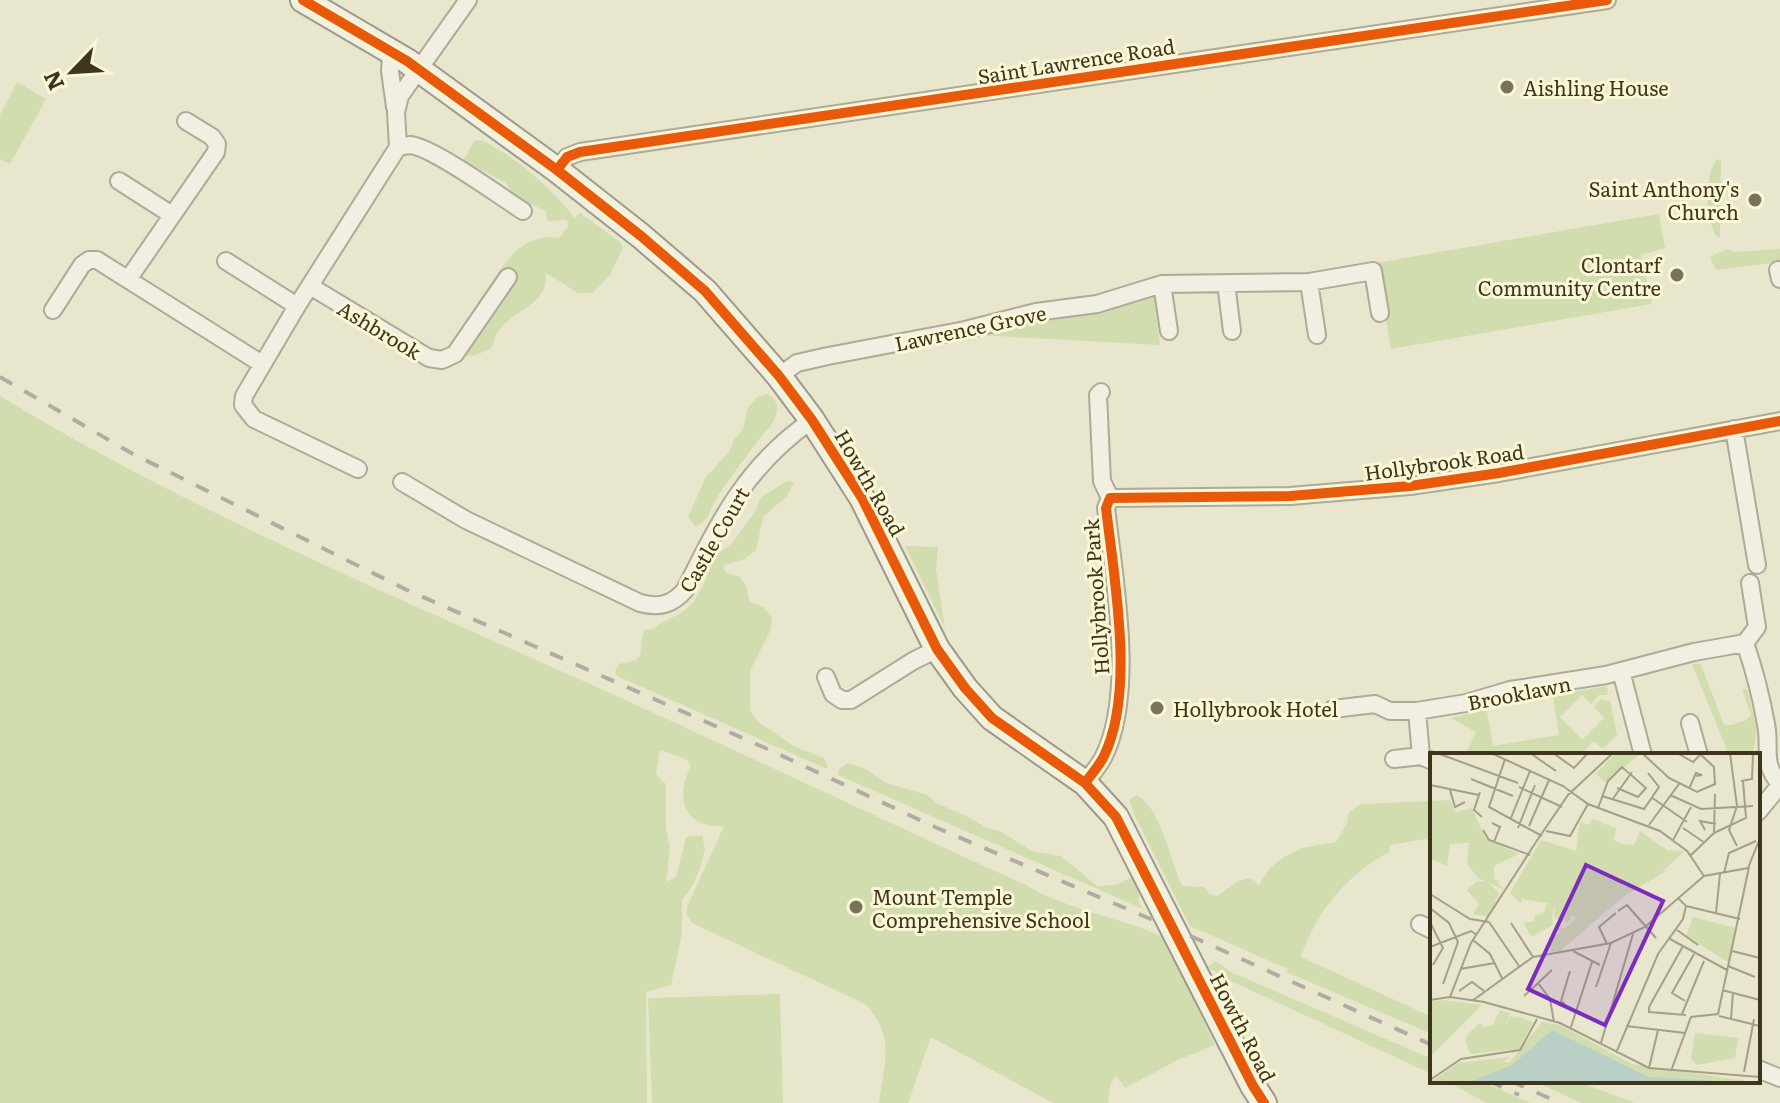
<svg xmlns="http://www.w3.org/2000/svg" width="1780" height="1103" font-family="Literata,serif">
<rect width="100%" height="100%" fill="#e8e7ce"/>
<path fill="#d1dcaf" d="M17,82L46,99L10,164L0,159V115Z
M481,140C518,158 549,186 575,218L580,213L620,242L623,248L610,275L593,293H578L546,273C548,306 515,309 499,330C495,335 494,342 492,348L476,355L461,357L480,327L478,302C500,273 516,231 559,238L568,227L567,220L547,221L546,211L516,197L505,182L463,161L474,141Z
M1717,159L1721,161L1720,237L1716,236C1705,216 1704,177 1717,159Z
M1659,214L1665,248L1641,255L1652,304L1391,349L1376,263Z
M1727,249L1734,252L1780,249V262L1716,270L1710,257Z
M1154,295L1160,345L977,335L1034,320Z
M768,394C776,399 779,406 776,415C772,428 761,435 754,446C741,464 725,483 714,503C709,513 708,522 695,526L688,517L706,477L729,452L734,440L743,429L748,408L757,397Z
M0,396C176,503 366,584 554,668C712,738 868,814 1026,885C1070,911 1119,917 1164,937L1215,1045L1180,1059L1125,1088L1116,1076L1110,1085L1108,1103H1053L931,1037L908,1103H879C884,1064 896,1035 865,1004L692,923L687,915V907L724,826C685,829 674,798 691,766L686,759L660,750L656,774L666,784V829L670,849L666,882L676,877L686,837L702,835L705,849L701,865L693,885L682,900V933L671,985L646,992L647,1103H0Z
M787,481L794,482L786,497L763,517L756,550L745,559L725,565L723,568L727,573L740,577L746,586L750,602L763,607L772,617L771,629L750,671V710L757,721L795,747L824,758L827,764V769L617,676L615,671L619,664C652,659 635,653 645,630L654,629L661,623L681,613L693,603L704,584L714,557L733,542L756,510L760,498Z
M905,546L938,547L936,570L945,628Z
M1692,664H1700L1702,667L1724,725H1732L1746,720L1751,715L1742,689H1747L1757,728L1753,755H1729Z
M1607,686L1608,695H1599L1591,704L1582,695L1560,717L1582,740L1604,718L1594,707L1601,699L1610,701L1617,735L1603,749L1594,741L1580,755H1465L1476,732L1451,718L1480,711L1486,706L1493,746L1559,735L1553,695Z
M848,763L868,770L886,783L927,795L936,803L964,815L989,829L998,830L1032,851L1061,856L1097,886L1116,885L1134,876L1140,888L1138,901L1143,909L838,775L839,769Z
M1136,795C1160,805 1171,862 1182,886L1204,887L1210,894L1217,896L1238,881L1250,878L1259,885L1269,869L1284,857L1302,848L1336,842L1346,825L1349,812L1361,804L1432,801V838L1390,845L1389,852C1346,876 1317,910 1301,957L1432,1017V1034L1286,972L1288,969L1190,926L1135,816L1129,800Z
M1215,961L1233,973L1432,1059V1074L1233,982L1208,967Z
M780,994L783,1103H652L648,998Z
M1446,1081H1481L1530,1103H1487Z
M1534,1081H1577L1635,1103H1581Z"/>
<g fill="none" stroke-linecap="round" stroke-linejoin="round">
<g stroke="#aeaa97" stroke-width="20">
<path id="street" d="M391,52L390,71L395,107
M398,147C399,147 409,145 410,145C433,147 501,197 523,211
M557,170L567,157L580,152L1607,0
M119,181L172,215
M226,261L297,306
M1780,270H1778L1780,279
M129,278L216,152L217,144L212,137L186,121
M1309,282L1317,335
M1226,283L1232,331
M1162,284L1169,331
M310,286L429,358L442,360L455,354L508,277
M53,310L82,265L89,260H97L262,364
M779,376L797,363L828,356L965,330L1036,312L1097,304L1162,284L1309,282L1373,271L1380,313
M1734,429L1757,565
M358,469L254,419L243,405L244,396L297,306L398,147L396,112L400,96L468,0
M402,482L466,520L640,603C659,608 672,605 685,590C720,520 746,466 812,420
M1110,498L1290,496L1410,486L1499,473L1780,421
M1745,643C1754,669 1761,696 1766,724C1771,749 1761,762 1780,784
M1621,671L1643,755
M826,677L833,694L842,700H851L913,661L937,649
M1333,709L1375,704L1390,711H1417L1466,703L1510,690L1606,675L1694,652L1745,643L1757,627L1750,583
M1417,711L1421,756L1432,761
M1690,723L1699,755
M1394,759L1421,756
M1085,783C1091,775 1098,767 1103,758C1136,694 1114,578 1106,508L1110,498L1102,481L1098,395L1101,392
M1758,812L1780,785
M1420,924L1432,930
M1758,1069L1780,1078"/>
</g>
<g stroke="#9d9a87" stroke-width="28">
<path id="secondary" d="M303,0L407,61L557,170L641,236L705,291L779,376L812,420L862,498L937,649L965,688L992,718L1085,783L1116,817L1253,1086L1264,1103"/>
</g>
<use href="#street" stroke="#f0efe1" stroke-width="16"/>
<use href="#secondary" stroke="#f0efe1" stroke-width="24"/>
<path stroke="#afada1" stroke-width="4" stroke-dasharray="14 14" stroke-linecap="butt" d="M0,377L133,454L407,590L763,747L935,827L1195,938L1432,1045
M1489,1081L1519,1095
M1511,1081L1560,1103"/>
<g stroke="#f9f7d5" stroke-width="15">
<path id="cycleway" d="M303,0L407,61L557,170L641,236L705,291L779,376L812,420L862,498L937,649L965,688L992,718L1085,783L1116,817L1253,1086L1264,1103
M557,170L567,157L580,152L1607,0
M1085,783C1091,775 1098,767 1103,758C1136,694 1114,578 1106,508L1110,498L1290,496L1410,486L1499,473L1780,421"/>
</g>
<use href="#cycleway" stroke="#e8590c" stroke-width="10"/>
</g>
<g fill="#7a735b" stroke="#f9f7d5" stroke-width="3">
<circle cx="1507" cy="87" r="8"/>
<circle cx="1755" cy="200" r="8"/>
<circle cx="1677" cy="275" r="8"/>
<circle cx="1157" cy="708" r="8"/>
<circle cx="856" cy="907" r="8"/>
</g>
<g text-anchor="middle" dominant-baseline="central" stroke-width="6" stroke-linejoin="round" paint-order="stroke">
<g font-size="20" fill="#3f351d" stroke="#f9f7d5">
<text transform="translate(1076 60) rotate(-9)">Saint Lawrence Road</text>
<text transform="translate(970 327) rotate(-12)">Lawrence Grove</text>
<text transform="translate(380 329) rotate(31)">Ashbrook</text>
<text transform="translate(1444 461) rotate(-8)">Hollybrook Road</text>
<text transform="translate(871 482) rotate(60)">Howth Road</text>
<text transform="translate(713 539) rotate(-60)">Castle Court</text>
<text transform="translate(1095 597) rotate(-94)">Hollybrook Park</text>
<text transform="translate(1519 692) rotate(-11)">Brooklawn</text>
<text transform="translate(1244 1027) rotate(63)">Howth Road</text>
</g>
<g font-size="20" fill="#3f351d" stroke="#f9f7d5" text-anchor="start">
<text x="1523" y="87">Aishling House</text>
<text x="1739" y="188" text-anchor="end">Saint Anthony's<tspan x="1739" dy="23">Church</tspan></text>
<text x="1661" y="264" text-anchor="end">Clontarf<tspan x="1661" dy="23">Community Centre</tspan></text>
<text x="1173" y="708">Hollybrook Hotel</text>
<text x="872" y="896">Mount Temple<tspan x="872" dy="23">Comprehensive School</tspan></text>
</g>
</g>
<g transform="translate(1430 753)">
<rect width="330" height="330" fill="#e8e7ce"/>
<path d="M186,0H211L176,30L166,21ZM20,47L26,59L42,55L55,84L89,101L64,113V126L74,130L66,128L75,137L48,125L37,111L39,90L20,91L17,113L0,105V48ZM162,66L172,69L171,76L173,70L186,75L184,87L192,91L204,92L210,78L237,97L255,98L232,119L241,115L193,144L130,198L121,199L119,187L130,179L123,172L134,176L146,165L142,162L138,170L124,164L125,152L122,162L123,172L102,184L93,170L105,168L104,163L114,159L117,150L92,146L91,151L80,140L111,87L146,98L150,69L160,72ZM47,128H57L69,140L59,164L43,161L49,151L37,137ZM263,164L306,175L298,209L256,183ZM11,247L52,252L0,304V249ZM70,257L80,260L75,275L80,263L90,265L82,261L103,269L89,296L40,301L35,287L40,280L33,285L50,270L54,274L63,272ZM112,269L130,272L202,311L330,330L35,329L48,323L32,330H0L28,310L81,304L73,308L79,310ZM265,280L308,285L305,305L267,312L261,306Z" fill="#d1dcaf"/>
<path d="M122,277L219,324L321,330H37L82,312Z" fill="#bad0c7"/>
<path fill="none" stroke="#a4a087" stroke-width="2" d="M7,0L88,30M61,0L133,33L158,51L230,78L257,98L274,123M100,0L126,18M123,0L144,15L158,0M212,0L239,25L267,39L285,31L284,14L269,0M247,0L263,9L271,1M300,0L307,53L299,77L307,93M75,6L59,54L112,83M41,26L83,43M311,28L322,26L323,0M0,32L49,42M89,34L132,54M259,36L266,20L272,22L266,23M20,37L25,54L35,49M50,39L44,57L52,64M240,42L271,56L323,53M172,43L214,56L229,34L218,20M221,44L257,69M182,47L202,19M168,55L178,28L192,14L216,35L208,44L187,35M81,65L100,18M62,70L70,74L64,89M219,72L249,31M99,73L119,27M88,75L105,32M253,75L275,90M53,77L59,87L100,102M275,77L270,68L286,71M116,78L140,83L158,51M284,80L316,65L313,28M243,87L261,54M260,103L284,80L285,41M294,120L299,100L326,88M0,141L40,166L59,169M256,153L310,166M0,155L19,170L28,189L13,231M188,158L197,152L226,185M286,160L290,121M0,169L13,195L3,212M59,169L89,213M81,170L103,204M247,177L268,192M240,186L297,217M43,187L60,201L72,225M177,191L169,174L186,160M0,194L41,178L47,182M143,198L170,212M302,198L330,205M298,213L325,224M30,216L65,210M108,230L120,246L124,269M166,234L181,190M292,237L330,247M29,238L42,229L54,238M94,243L122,217M20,244L41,190L106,89L138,42L183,0M0,247L20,244L54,249L130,270L219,315L330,324M42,248L103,204L181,190L215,174L274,123L318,115L330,85M255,248L242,240L264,201M135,251L131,248L140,218M219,254L253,193M219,254V259L256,262M252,261L274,208M289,263L330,273M301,266L303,239M196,273L255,280M141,274L162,209M171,290L203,181M186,300L228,201L253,166L256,153L249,146M219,315L228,277M241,318L261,264L288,261L319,114M314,319L324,266M0,327L31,306L90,297L107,266"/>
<path fill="#7b2cbf" fill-opacity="0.15" stroke="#7b2cbf" stroke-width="4" d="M156,112L233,148L175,272L98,236Z"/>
<rect width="330" height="330" fill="none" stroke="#3f351d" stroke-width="4"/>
</g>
<g transform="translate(72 72) rotate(245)" stroke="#f9f7d5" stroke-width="6" paint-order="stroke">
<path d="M0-6L14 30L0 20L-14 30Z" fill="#3f351d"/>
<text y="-12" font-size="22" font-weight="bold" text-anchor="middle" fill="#3f351d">N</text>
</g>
</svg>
